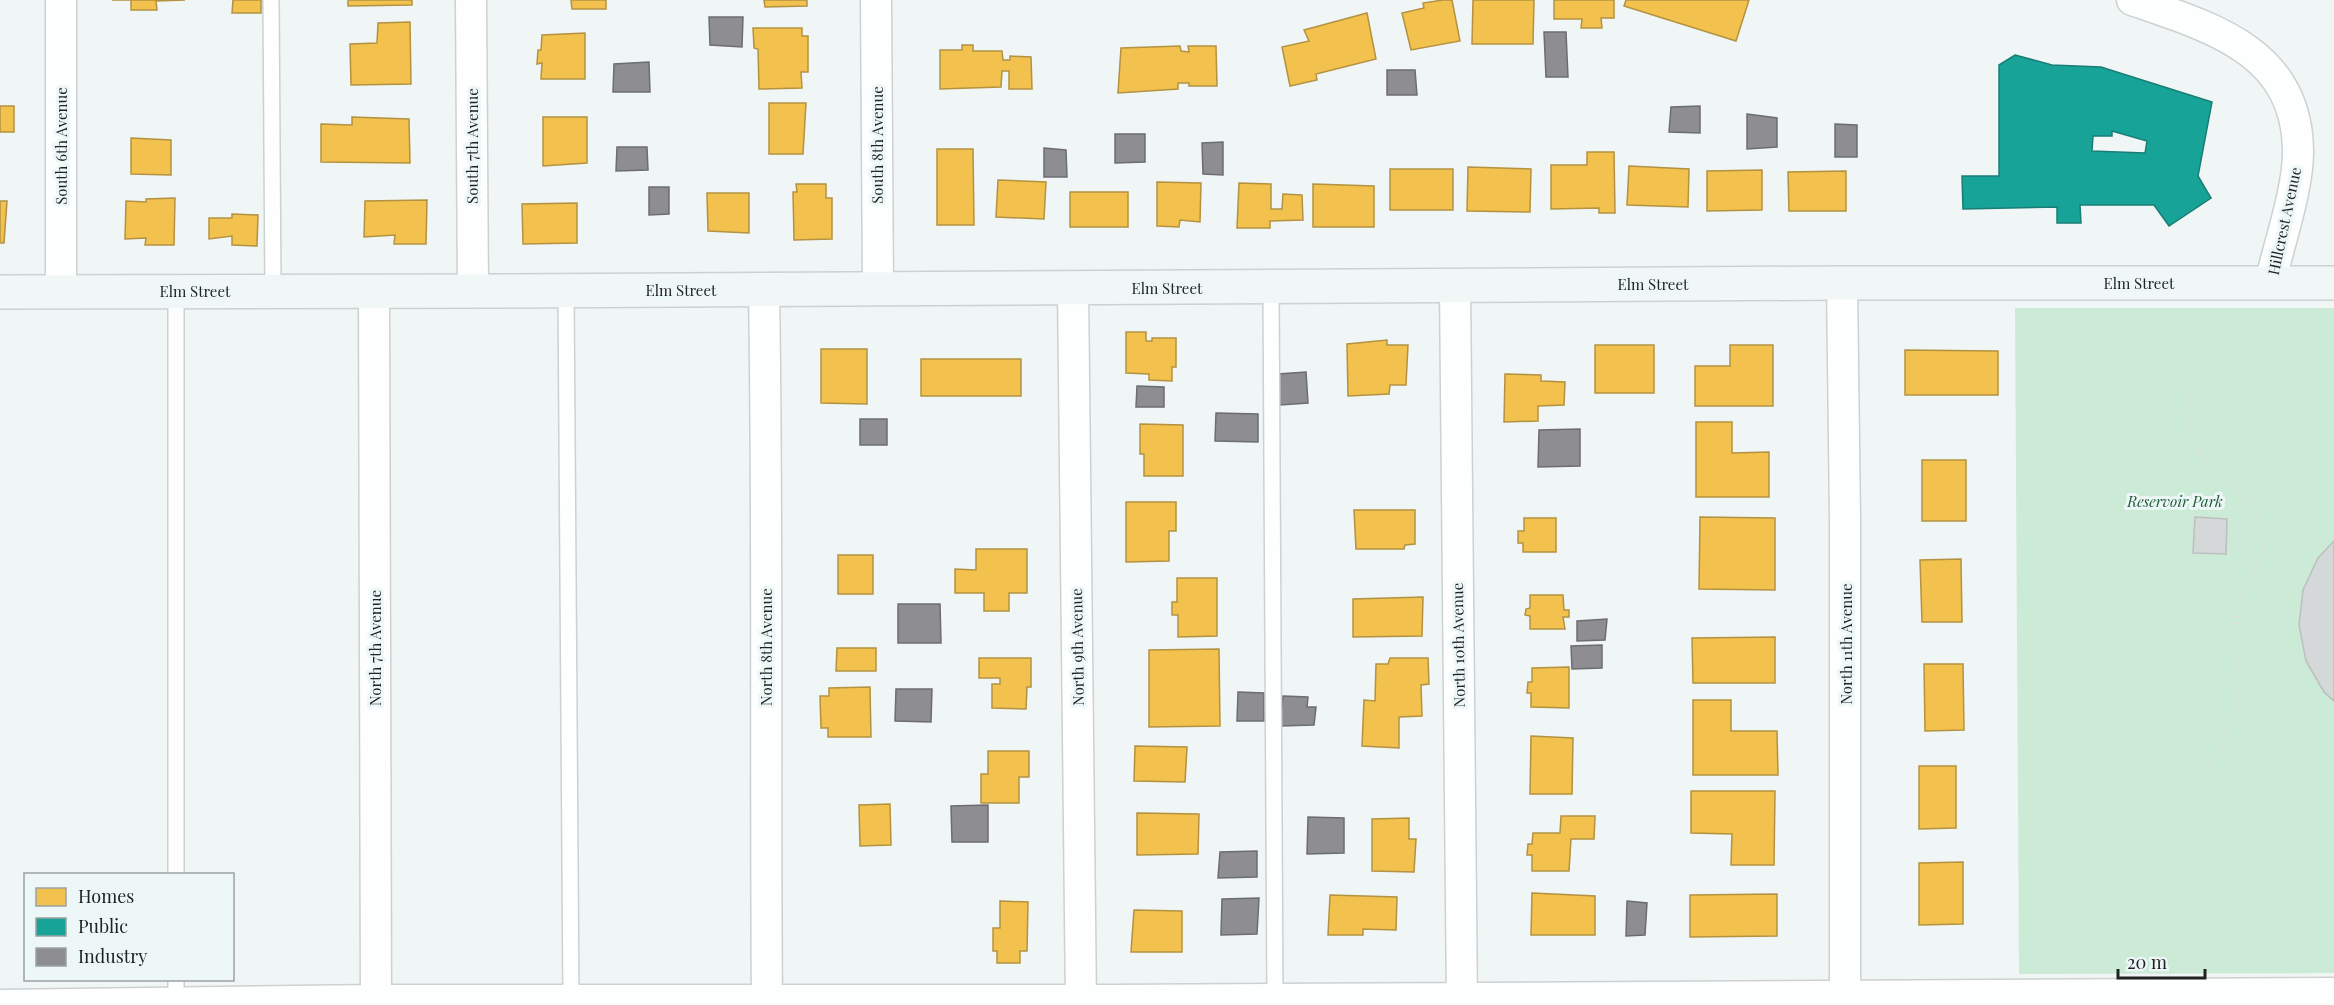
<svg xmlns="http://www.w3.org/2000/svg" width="2334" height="1005" font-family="'Playfair Display',serif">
<rect width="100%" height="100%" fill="#f0f5f5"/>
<path fill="#ccebd7" d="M2015,308H2334V973L2019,974Z"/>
<path fill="#f2c14e" stroke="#b39241" stroke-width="1.5" d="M112,0H185L156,1L157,10H131V0Z
M233,0H261V13H232Z
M348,0H412V5L348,6Z
M571,0H606V9H572Z
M764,0H807V6L765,7Z
M1443,0H1452L1460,41L1411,50L1402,13L1424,8L1423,3Z
M1473,0H1534L1533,44H1472Z
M1554,0H1614V18H1601L1602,28H1581L1582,19H1554Z
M1626,0H1749L1736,41L1624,6Z
M1367,13L1376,59L1316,74L1317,80L1290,86L1282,47L1309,41L1304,30Z
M410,22L411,84L351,85L350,44L377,43L378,23Z
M753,28H802V36H808V72H801L802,88L759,89L758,49L754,48Z
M585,33V79H541L542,63L537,64L538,50H541L542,35Z
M962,45H973V51H1002L1003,60H1010V56L1031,57L1032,89H1009V71H1002L1001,87L940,89V50H962Z
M1180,46L1181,51L1189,52L1188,46H1216L1217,86H1189V83H1178V89L1118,93L1121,48Z
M769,103H806L803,154H769Z
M0,106H14V132H0Z
M352,117L409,119L410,163L321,162V124L352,125Z
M543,117H587V163L543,166Z
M131,138L171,140V175L131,174Z
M937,149H973L974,225H937Z
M1587,152H1614L1615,213H1599V208L1551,209V165H1587Z
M1629,166L1689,169L1688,207L1627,205Z
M1468,167L1531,169L1530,212L1467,211Z
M1390,169H1453V210H1390Z
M1762,170V210L1707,211V171Z
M1846,171V211H1789L1788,172Z
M998,180L1046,182L1044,219L996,217Z
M1157,182L1201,183L1200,222L1180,220L1179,227L1157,226Z
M1239,183L1271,184V209H1282L1283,194L1302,195L1303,220L1270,221V228H1237Z
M796,184H826V198H832V239L794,240L793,192H797Z
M1313,184L1374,186V227H1313Z
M1070,192H1128V227H1070Z
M707,193H749V233L708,231Z
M175,198L174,245H145L146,238L125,239L126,201L146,202V199Z
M427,200L426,244H394L395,235L364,237L365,201Z
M0,201H7L4,243H0Z
M577,203V243L523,244L522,204Z
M232,214L258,215L257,246L232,245V236L209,239V218H232Z
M1126,332H1146V341H1152V338H1176V367H1172V381L1149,380V374L1126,373Z
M1387,340V345H1408L1406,385H1390L1389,394L1348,396L1347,344Z
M1595,345H1654V393H1595Z
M1730,345H1773V406H1695V366H1730Z
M821,349H867V404L821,403Z
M1905,350L1998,351V395H1905Z
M921,359H1021V396H921Z
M1505,374L1541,375V381L1565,382L1564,405L1538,406V421L1504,422Z
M1696,422H1732V453L1769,452V497H1696Z
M1140,424L1183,425V476H1144V454H1140Z
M1922,460H1966V521H1922Z
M1126,502H1176V531H1169V561L1126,562Z
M1354,510H1415V544L1405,545L1404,549H1356Z
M1700,517L1775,518V590L1699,589Z
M1524,518H1556V552H1523V543H1518V531H1524Z
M976,549H1027V593H1009V611H984V593H955V569L976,570Z
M838,555H873V594H838Z
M1961,559L1962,622H1922L1920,560Z
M1177,578H1217V636L1178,637V615H1172V602H1177Z
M1530,595H1563L1564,610H1569V617H1563L1565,629H1530V616L1525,615L1526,609L1530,608Z
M1423,597L1422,636L1353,637V599Z
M1775,637V683H1693L1692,638Z
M837,648H876V671H836Z
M1219,649L1220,726L1149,727V650Z
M979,658H1031V687H1027L1026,709L992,708V684H1000V678H979Z
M1390,658H1428L1429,684L1421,685L1422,716L1399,717V748L1362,746L1364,700L1375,701L1376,664H1388Z
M1924,664H1963L1964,730L1925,731Z
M1569,667V708L1531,707V693H1527L1528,682H1532V668Z
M870,687L871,737H828V728H821L820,696H829V688Z
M1693,700H1731V731H1777L1778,775H1693Z
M1531,736L1573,738L1572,794H1530Z
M1135,746L1187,747L1185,782L1134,781Z
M988,751H1029V777H1019V803H981V774H988Z
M1919,766H1956V828L1919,829Z
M1691,791H1775L1774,865H1731L1732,834L1691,833Z
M890,804L891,845L860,846L859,805Z
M1137,813L1199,814L1198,854L1137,855Z
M1561,816H1595L1594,839H1571L1569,871H1532V855H1527L1528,844H1532L1533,833H1560Z
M1409,818V839H1416L1414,872L1372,871V819Z
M1963,862V924L1919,925V863Z
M1532,893L1595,896V935H1531Z
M1777,894V936L1690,937V895Z
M1330,895L1397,897L1396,930L1363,929V935H1328Z
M1000,901L1028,902L1027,951H1020V963H997V951H993V928H1000Z
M1134,910L1182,911V952H1131Z"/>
<path fill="#17a398" stroke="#1a7d75" stroke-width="1.5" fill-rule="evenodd" d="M2015,55L2052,65L2101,67L2212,102L2198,176L2211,198L2169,226L2154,205H2080L2081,223H2057V207L1963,209L1962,176H1999V65ZM2112,131L2147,141L2145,153L2092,151L2093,136H2112Z"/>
<path fill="#8d8d92" stroke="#6c6d71" stroke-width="1.5" d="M709,17H743L742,47L710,45Z
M1544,32H1566L1568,77H1546Z
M649,62L650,92H613L614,64Z
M1387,70H1415L1417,95H1387Z
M1700,106V133L1669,132L1671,107Z
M1747,114L1777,118V147L1747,149Z
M1835,124L1857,125V157H1835Z
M1115,134H1145V162L1115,163Z
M1223,142V175L1203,174L1202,143Z
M617,147H647L648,170L616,171Z
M1044,148L1066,150L1067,177H1044Z
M649,187H669V214L649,215Z
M1306,372L1308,403L1280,405L1278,374Z
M1137,386L1164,387V407H1136Z
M1216,413L1258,414V442L1215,441Z
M860,419H887V445H860Z
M1580,429V466L1538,467L1539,430Z
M898,604H940L941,643H898Z
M1607,619L1605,640L1577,641V621Z
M1602,645V668L1572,669L1571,646Z
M896,689H932L931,722L895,721Z
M1238,692L1264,693V721H1237Z
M1283,696L1308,697L1307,707H1316L1314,725L1280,726Z
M988,805V842H952L951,806Z
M1308,817L1344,818V853L1307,854Z
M1257,851V877L1218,878L1220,852Z
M1259,898L1257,934L1221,935L1222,899Z
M1627,901L1647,903L1645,935L1626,936Z"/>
<path fill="#d4d8d8" stroke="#bbbfbf" stroke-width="1.5" d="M2195,517L2227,519L2226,554L2193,553Z
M2334,541V701L2324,692L2306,661L2299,625L2303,590L2318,558Z"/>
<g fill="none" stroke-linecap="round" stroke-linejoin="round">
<g stroke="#cdd1d1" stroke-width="18">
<path id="lane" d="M271,0L273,291
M1271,287L1275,1000
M566,291L571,1001
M176,292V874
M176,980V1005"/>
</g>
<g stroke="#cdd1d1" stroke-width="33">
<path id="street" d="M61,0V292
M471,0L473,291
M876,0L878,289
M2132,0C2210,27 2296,50 2298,149C2299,187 2279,244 2270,283
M1842,283L1845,521V1005
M1455,286L1462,1005
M1073,288L1081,1005
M764,290C768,528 765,767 767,1005
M374,291L376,1005
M0,1005L376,1000H1114L2334,993"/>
</g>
<g stroke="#cdd1d1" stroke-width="36">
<path id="secondary" d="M0,292L512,291L1842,283H2334"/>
</g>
<path stroke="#dddede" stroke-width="4" stroke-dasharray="1.5 4.5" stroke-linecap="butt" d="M2189,393L2190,444C2219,470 2247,497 2266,532L2260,560L2236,610L2234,645L2240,677L2236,709L2209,770"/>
<use href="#lane" stroke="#fdfefe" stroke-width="15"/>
<use href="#street" stroke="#fdfefe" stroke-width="30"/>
<use href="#secondary" stroke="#f1f7f6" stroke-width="33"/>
</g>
<g text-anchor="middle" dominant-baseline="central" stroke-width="6" stroke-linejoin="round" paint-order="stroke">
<g font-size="15" fill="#202323" stroke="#eef7f7">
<text transform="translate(877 145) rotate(-90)">South 8th Avenue</text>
<text transform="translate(61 146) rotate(-90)">South 6th Avenue</text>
<text transform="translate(472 146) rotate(-90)">South 7th Avenue</text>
<text transform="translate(2284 221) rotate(-78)">Hillcrest Avenue</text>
<text x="2139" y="283">Elm Street</text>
<text x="1653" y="284">Elm Street</text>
<text x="1167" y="288">Elm Street</text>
<text x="681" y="290">Elm Street</text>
<text x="195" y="291">Elm Street</text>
<text transform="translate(1846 644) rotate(-90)">North 11th Avenue</text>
<text transform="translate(1458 645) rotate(-91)">North 10th Avenue</text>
<text transform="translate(766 647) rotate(-90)">North 8th Avenue</text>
<text transform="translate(1077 647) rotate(-91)">North 9th Avenue</text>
<text transform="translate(375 648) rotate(-90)">North 7th Avenue</text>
</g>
<g font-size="15" font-style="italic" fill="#1d5b36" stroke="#eef7f7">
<text x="2175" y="501">Reservoir Park</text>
</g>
</g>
<rect x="24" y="873" width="210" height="108" fill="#eef7f7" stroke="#9ca2a2" stroke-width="1.5"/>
<rect x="36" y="888" width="30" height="18" fill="#f2c14e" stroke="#9ca2a2" stroke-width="1.5"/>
<text x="78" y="903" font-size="18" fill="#202323">Homes</text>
<rect x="36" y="918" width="30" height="18" fill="#17a398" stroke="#9ca2a2" stroke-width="1.5"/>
<text x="78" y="933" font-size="18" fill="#202323">Public</text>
<rect x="36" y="948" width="30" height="18" fill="#8d8d92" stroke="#9ca2a2" stroke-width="1.5"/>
<text x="78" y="963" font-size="18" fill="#202323">Industry</text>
<path d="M2118 969v9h87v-9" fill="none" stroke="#202323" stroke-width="3"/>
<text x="2127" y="969" font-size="18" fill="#202323" stroke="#eef7f7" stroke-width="4.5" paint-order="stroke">20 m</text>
</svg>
